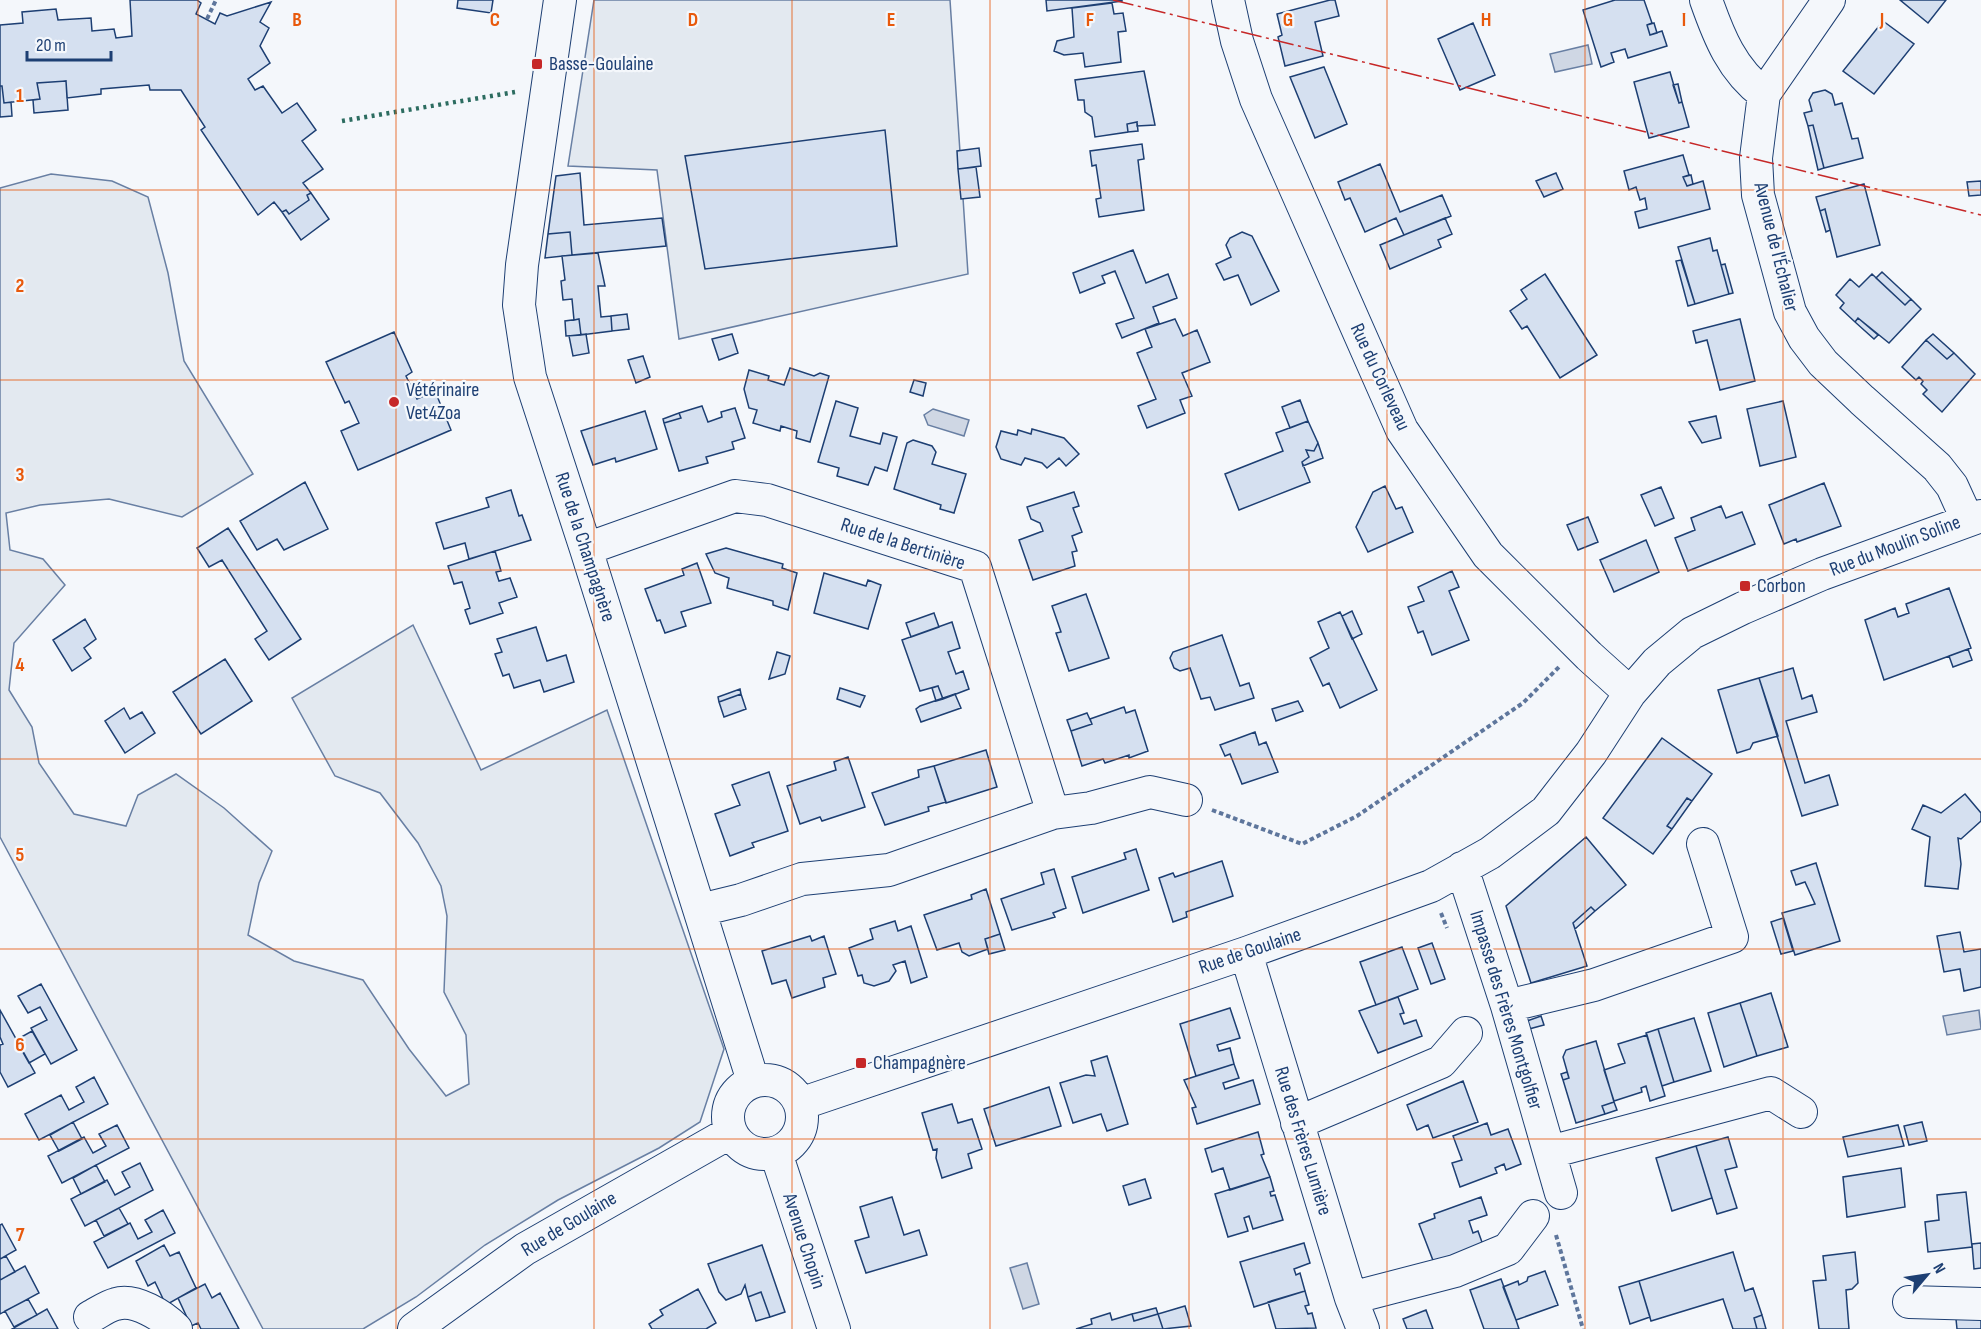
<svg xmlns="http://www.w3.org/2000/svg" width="1981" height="1329" font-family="'Sofia Sans Condensed',sans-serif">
<rect width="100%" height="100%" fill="#f4f7fb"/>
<path fill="#e3e9f0" stroke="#687fa3" stroke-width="1.5" d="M594,0H950L968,274L679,339L657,170L568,166Z
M51,174L112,181L148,197L168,273L184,361L253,474L182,517L109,499L40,505L6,513L10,550L43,559L65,585L14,643L9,690L32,727L39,763L74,814L126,826L138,795L176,774L224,808L272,851L259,883L248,935L294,961L363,980L409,1049L446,1096L469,1084L466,1035L444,992L447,916L441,886L418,843L380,793L335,776L292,698L413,625L481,770L607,710L724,1049L700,1122L659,1148L558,1200L485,1245L416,1297L363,1329H263L0,837V188Z"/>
<path fill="#cfd7e4" stroke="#687fa3" stroke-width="1.5" d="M1588,45L1592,64L1555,72L1550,54Z
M933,409L969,420L964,436L928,425L924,415Z
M1979,1010L1981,1029L1947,1035L1943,1016Z
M1027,1263L1039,1304L1023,1309L1010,1268Z"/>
<path fill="#d5e0f0" stroke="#1d3f73" stroke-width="1.5" d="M130,0H197L201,3L196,14L215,24L220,13L227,16L271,2L260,22L269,28L260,46L270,63L248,79L255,90L263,86L282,113L297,103L316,130L302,141L323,169L303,183L311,193L307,195L309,200L289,214L286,210L282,212L274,202L258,215L201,130L205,127L181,90H150L149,85L101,89V94L67,98L66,81L37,83L40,99L4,103L2,86H0V25L23,23L22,12L56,9L58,20L91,18L92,31L114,29L116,38L132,36Z
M458,0H493L491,13L457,8Z
M1046,0H1122V1L1047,11Z
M1330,0H1335L1339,16L1315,22L1323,56L1285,66L1278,37L1282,35L1277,14Z
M1615,0H1644L1652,23L1647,25L1650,35L1662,31L1667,46L1628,58L1625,49L1611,53L1614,62L1601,67L1583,10Z
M1900,0H1946L1928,23Z
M1112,3L1114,14L1123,13L1126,31L1118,32L1121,62L1085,67L1083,53L1064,55L1054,51L1057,41L1074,37L1072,8Z
M1883,21L1914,44L1874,94L1843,71Z
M1473,23L1495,75L1460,90L1438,39Z
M1654,23L1657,33L1650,35L1647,25Z
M1324,67L1347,124L1315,138L1290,77Z
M1144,71L1155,125L1137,126V122L1127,124L1128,132L1095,137L1092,117L1085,112L1084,100H1078L1075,80Z
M1670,72L1679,103L1682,102L1689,127L1649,138L1634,82Z
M66,81L68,110L34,113L33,100L40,99L37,83Z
M1678,84L1682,102L1679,103L1673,85Z
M0,86H2L4,103L11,102L12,116L0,117Z
M1825,90L1832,94L1835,105L1842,103L1852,139L1858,138L1863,158L1824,168L1813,125L1808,126L1804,113L1812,111L1809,100L1813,93Z
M1137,122L1138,131L1128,132L1127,124Z
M1813,125L1824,168L1818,170L1808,126Z
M885,130L897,246L705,269L685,156Z
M1142,144L1144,159L1138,160L1144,210L1099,217L1096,199L1101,198L1096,165L1092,166L1090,151Z
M979,148L981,166L958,169L957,151Z
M1683,155L1689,175L1683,177L1687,186L1703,181L1710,209L1639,228L1635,212L1647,209L1645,198L1640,200L1636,187L1629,190L1624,171Z
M1380,164L1400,212L1442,195L1451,216L1404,235L1396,218L1365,232L1350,198L1345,200L1338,182Z
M976,167L980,197L961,199L958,169Z
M580,173L584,225L662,218L666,246L572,255L570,232L548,234L556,176Z
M1556,173L1563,189L1544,197L1536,181Z
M1691,175L1693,184L1687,186L1683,177Z
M1981,181V195L1969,196L1967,182Z
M1864,184L1880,245L1837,257L1825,209L1820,211L1816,197Z
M311,193L329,219L301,240L282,212L286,210L289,214L309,200L307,195Z
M1825,209L1830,230L1826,232L1820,211Z
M1445,218L1452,234L1438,240L1441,247L1390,269L1380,245Z
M570,232L572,255L545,258L548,234Z
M1242,232L1252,236L1279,291L1251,305L1238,275L1224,280L1216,264L1231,257L1226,245L1230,238Z
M1710,238L1713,251L1717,250L1729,294L1695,304L1678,247Z
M1133,250L1146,283L1168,274L1177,298L1153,307L1159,323L1122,338L1116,324L1134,318L1115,271L1102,276L1105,283L1080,293L1073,273Z
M598,253L605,286H598L601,317L611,316L612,331L581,335L579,319L574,320L572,299L563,300L561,281L565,280L562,256Z
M1681,260L1695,304L1688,306L1676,261Z
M1725,264L1733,293L1729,294L1721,265Z
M1882,272L1911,299L1905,305L1876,278Z
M1545,274L1597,355L1560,378L1527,326L1522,329L1510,311L1527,299L1521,290Z
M1872,274L1905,305L1911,299L1921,309L1889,343L1858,318L1855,322L1840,308L1844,303L1836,295L1850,279L1859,287Z
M627,314L629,329L612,331L611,316Z
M1858,318L1878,335L1874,339L1855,322Z
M579,319L581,335L566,336L565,321Z
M1175,319L1183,336L1197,330L1210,362L1182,373L1192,396L1180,400L1185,413L1147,428L1138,406L1156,399L1137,353L1152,347L1145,329Z
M1740,319L1755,381L1720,390L1707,340L1696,343L1693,331Z
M394,332L412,372L406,376L417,399L435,391L451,430L358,470L341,431L359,423L349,401L345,403L326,362Z
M586,334L589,353L573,356L569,336Z
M732,334L738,353L719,360L712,339Z
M1933,334L1954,353L1947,359L1926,340Z
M1926,340L1947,359L1954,353L1975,374L1942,412L1923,394L1927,390L1921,384L1923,381L1919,377L1916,380L1902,367Z
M643,356L650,377L636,383L628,360Z
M790,368L814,376L820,373L829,376L810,442L796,438L797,431L781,426L780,431L753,423L757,410L749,408L744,389L749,370L769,376L768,380L784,385Z
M914,380L926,383L923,396L910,392Z
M1300,400L1308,421L1290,428L1282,407Z
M836,401L858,408L850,436L880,444L883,433L897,437L887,471L875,467L868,485L837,476L839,468L818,462Z
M1783,401L1796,457L1760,466L1747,409Z
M702,406L708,422L722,417L721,412L735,408L745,438L732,442L734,449L706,457L708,463L679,471L664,423L681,418L679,413Z
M645,411L657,449L616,462L615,458L593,465L581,431Z
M679,413L681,418L664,423L663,419Z
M1716,416L1721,438L1702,443L1689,422Z
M1308,421L1318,443L1314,451L1306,450L1309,457L1302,462L1310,482L1239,510L1225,474L1283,451L1276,433Z
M1032,429L1064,438L1079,454L1066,466L1059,458L1047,468L1042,463L1025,458L1021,465L1001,459L996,447L1001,431L1017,435L1018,430L1031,434Z
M913,440L932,446L936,452L932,464L966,474L954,513L940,509L941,505L894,489L907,443Z
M1318,443L1323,458L1303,466L1302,462L1309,457L1306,450L1314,451Z
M305,482L328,529L284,550L277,539L257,550L240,521Z
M1824,483L1841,526L1797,542L1796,539L1784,544L1769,505Z
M1385,486L1396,509L1402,507L1413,532L1368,552L1356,527L1373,492Z
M1661,487L1674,518L1655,526L1641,495Z
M511,490L519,516L522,515L531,540L469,559L465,543L444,549L436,523L489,507L486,498Z
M1074,492L1079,506L1073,508L1082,532L1072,536L1077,551L1072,552L1075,566L1033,580L1019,540L1043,531L1040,523L1031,519L1027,507Z
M1721,506L1726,518L1742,512L1755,544L1688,571L1675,538L1695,530L1691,518Z
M1588,517L1598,542L1578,550L1567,525Z
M228,528L301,639L269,660L255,639L267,631L222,560L209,567L197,548Z
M1646,540L1659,572L1614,592L1600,560Z
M726,548L783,564L782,568L797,573L788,610L773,605V601L727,588L729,578L715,573L706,554Z
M495,551L501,571L496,572L499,581L510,578L517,597L499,603L503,613L470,624L465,610L470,608L462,582L454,584L448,566Z
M697,563L711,603L681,612L686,626L665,633L660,620L657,621L645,589L684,575L682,569Z
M1452,571L1459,587L1449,591L1469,640L1432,655L1423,631L1418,633L1408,607L1424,601L1418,587Z
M824,573L866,586L868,580L881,585L868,629L814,613Z
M1949,588L1971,648L1884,680L1865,620L1895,608L1898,617L1909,613L1906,604Z
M1086,594L1109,658L1069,671L1056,633L1061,632L1052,606Z
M1352,611L1362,634L1352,639L1342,616Z
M1340,612L1377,690L1340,708L1329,683L1323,686L1310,658L1329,648L1318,622Z
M934,613L939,627L911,637L906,623Z
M85,619L96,639L84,648L91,658L72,671L53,640Z
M952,622L960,648L948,652L956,674L963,671L969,689L943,699L938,686L920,691L902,640Z
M536,627L547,661L566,655L574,682L544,692L540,680L514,688L509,674L503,676L495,654L502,652L497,639Z
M1222,635L1240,686L1249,683L1254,698L1215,710L1210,697L1201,699L1190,668L1180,671L1174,668L1170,658L1173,652Z
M1968,649L1972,660L1953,667L1949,656Z
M777,652L790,656L785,674L769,679Z
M225,659L252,701L201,734L173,692Z
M1793,668L1802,699L1812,695L1817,712L1786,721L1805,783L1829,775L1838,805L1802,816L1759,678Z
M1759,678L1778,736L1753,743L1750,749L1737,753L1718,690Z
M938,686L943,699L936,701L932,688Z
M840,688L865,696L860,707L837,699Z
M740,689L741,694L719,702L718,697Z
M741,694L746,709L724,717L719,702Z
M955,694L961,708L921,722L916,709L920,706Z
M1298,701L1303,711L1276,721L1272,709Z
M1124,707L1126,713L1135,710L1148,751L1129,758V755L1105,763L1103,759L1082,766L1071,731L1092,724L1090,719Z
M124,708L130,719L142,712L155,733L125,753L105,721Z
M1087,713L1092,724L1071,731L1067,720Z
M1255,732L1259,745L1266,742L1278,772L1242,784L1230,754L1225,756L1220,745Z
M1662,738L1712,774L1692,801L1687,798L1667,826L1672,829L1653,854L1603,818Z
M986,750L997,787L946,803L934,766Z
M848,757L865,807L822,821L820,817L800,824L787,786L836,770L834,762Z
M934,766L946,802L928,807L929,811L885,825L872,793L919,777L918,770Z
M769,772L788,831L752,843L754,847L730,856L715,814L740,805L732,785Z
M1965,794L1981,813V821L1961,839L1958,838L1961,864L1958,889L1925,886L1930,837L1912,829L1923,805L1941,813Z
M1687,798L1692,801L1672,829L1667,826Z
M1586,837L1626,885L1595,911L1591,907L1573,923L1587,966L1531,983L1506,906Z
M1136,849L1149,890L1083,913L1072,877L1126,859L1124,853Z
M1222,861L1233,896L1186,912L1187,917L1173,922L1159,878L1173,873L1175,877Z
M1816,863L1840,941L1795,955L1782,913L1815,904L1805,882L1796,885L1791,871Z
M1054,869L1066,908L1053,913L1055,917L1012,930L1001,899L1044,884L1041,873Z
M986,889L1000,934L985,939L988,949L969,956L962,952L959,943L937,950L924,915L972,899L971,895Z
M1591,907L1595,911L1575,929L1573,923Z
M1783,918L1793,951L1781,954L1771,922Z
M895,921L898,931L911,926L927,977L911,983L905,961L893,965L896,971L889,981L874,986L864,983L862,975L858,976L849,948L873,939L870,929Z
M1960,932L1964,952L1981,949V987L1964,991L1960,969L1944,972L1937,936Z
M1000,934L1005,950L989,954L985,939Z
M810,936L812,941L824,936L836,974L823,978L825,987L792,998L786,980L772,984L762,951Z
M1432,943L1445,979L1431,984L1418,948Z
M1402,947L1418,989L1376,1005L1360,962Z
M41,984L77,1050L51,1064L31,1028L47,1020L40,1007L28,1013L18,996Z
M1771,993L1788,1047L1757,1056L1740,1003Z
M1398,997L1404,1013L1400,1014L1404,1024L1416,1020L1422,1036L1378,1053L1359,1011Z
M1740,1003L1757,1056L1724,1067L1708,1013Z
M1230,1008L1240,1038L1217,1045L1219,1051L1230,1048L1234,1064L1196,1076L1180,1024Z
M0,1010L35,1073L8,1087L0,1072V1045L3,1044L0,1037Z
M1541,1016L1544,1025L1529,1029L1527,1021Z
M1694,1018L1711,1071L1674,1082L1658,1029Z
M1658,1029L1674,1082L1662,1086L1646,1033Z
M32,1031L45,1054L29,1063L16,1040Z
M1647,1035L1665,1096L1650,1101L1646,1086L1641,1088L1642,1092L1614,1101L1604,1070L1625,1063L1618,1044Z
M1596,1041L1614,1102L1602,1106L1605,1114L1576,1123L1563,1080L1569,1078L1563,1057L1566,1050Z
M1107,1056L1128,1124L1107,1131L1101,1114L1073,1123L1060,1083L1086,1075L1095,1076L1091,1061Z
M1234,1064L1239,1078L1223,1083L1225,1089L1253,1080L1260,1104L1197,1124L1192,1108L1196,1107L1184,1080Z
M1567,1072L1569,1078L1563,1080L1561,1074Z
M94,1077L108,1104L39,1140L25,1114L61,1095L69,1110L84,1102L76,1087Z
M1463,1081L1478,1122L1433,1138L1428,1125L1417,1130L1407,1105Z
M1049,1087L1061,1126L996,1146L984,1109Z
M1614,1102L1617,1110L1605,1114L1602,1106Z
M952,1104L958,1123L972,1119L982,1149L968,1154L972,1168L942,1178L936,1158L937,1149L933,1150L922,1113Z
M73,1122L82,1139L59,1151L50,1135Z
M1922,1122L1927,1141L1909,1145L1904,1126Z
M1487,1123L1491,1135L1508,1129L1521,1164L1506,1170L1504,1164L1495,1168L1497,1173L1460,1187L1452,1163L1462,1160L1453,1136Z
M117,1125L129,1148L62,1183L48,1156L84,1137L93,1153L106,1146L99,1134Z
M1898,1125L1904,1146L1848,1157L1843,1137Z
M1258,1132L1264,1154L1261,1155L1270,1177L1230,1190L1223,1168L1212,1172L1205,1149Z
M1728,1137L1737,1167L1725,1170L1737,1208L1717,1214L1696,1146Z
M1696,1146L1712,1198L1672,1211L1656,1158Z
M140,1163L153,1190L85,1226L71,1199L107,1180L115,1195L130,1187L122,1172Z
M96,1165L105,1182L81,1194L73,1178Z
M1901,1168L1905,1207L1847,1217L1843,1177Z
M1270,1177L1274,1191L1270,1192L1271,1196L1275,1195L1283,1220L1253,1229L1249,1216L1244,1218L1248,1231L1228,1237L1215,1194Z
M1145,1179L1151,1198L1129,1205L1123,1186Z
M1966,1192L1972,1247L1928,1252L1925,1222L1939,1220L1937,1195Z
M892,1197L904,1235L919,1230L927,1255L866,1273L855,1241L869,1237L860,1207Z
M1481,1197L1487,1215L1469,1221L1473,1233L1478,1231L1483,1245L1434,1263L1419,1224L1435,1218L1434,1214Z
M119,1208L128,1224L104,1236L96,1220Z
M163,1210L175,1233L108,1268L94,1242L130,1223L138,1239L152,1232L145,1220Z
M2,1224L16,1250L0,1259V1225Z
M1304,1243L1310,1263L1294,1269L1296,1275L1300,1273L1305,1291L1254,1307L1240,1262Z
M1981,1243V1268L1974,1269L1972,1244Z
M164,1245L170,1256L179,1252L196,1288L166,1305L155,1282L148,1286L136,1261Z
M762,1245L785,1312L770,1317L761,1292L748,1297L745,1285L741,1294L726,1300L719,1292L708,1264Z
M1733,1252L1745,1291L1753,1288L1762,1315L1754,1318L1757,1329H1733L1723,1299L1651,1321L1639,1281Z
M1855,1252L1858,1283L1852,1289L1846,1290L1849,1329H1819L1813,1281L1826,1280L1823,1256Z
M6,1256L15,1272L0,1280V1259Z
M25,1266L39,1293L0,1314V1280Z
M1545,1271L1558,1305L1516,1320L1503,1287L1518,1281L1519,1285L1527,1281L1528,1277Z
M1501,1279L1516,1320L1519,1329H1484L1470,1290Z
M1639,1281L1650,1317L1630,1324L1619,1287Z
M205,1284L212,1298L220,1293L239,1329H201L198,1323L191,1326L178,1298Z
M698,1289L716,1323L706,1329H652L649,1324L663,1315L660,1310Z
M1305,1291L1309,1305L1305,1306L1308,1314L1312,1313L1316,1328L1276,1329L1268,1302Z
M761,1292L770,1317L756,1321L748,1297Z
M28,1299L37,1315L14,1327L5,1311Z
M1185,1306L1191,1326L1163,1329L1158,1314Z
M1156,1308L1158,1314L1134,1321L1132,1314Z
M47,1309L58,1329H12Z
M1426,1310L1433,1329H1407L1403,1319Z
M1110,1313L1112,1320L1132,1314L1134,1321L1158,1314L1163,1329H1076L1092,1324L1091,1319Z
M1762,1315L1766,1329H1757L1754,1318Z
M1981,1316V1329H1957L1956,1319Z"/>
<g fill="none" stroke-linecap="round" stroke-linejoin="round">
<g stroke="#1d3f73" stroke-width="34">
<path id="minor" d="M560,0L522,265L519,305L530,377L586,549L753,1081
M1228,0L1237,41L1256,99L1402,430L1488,555L1589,656L1630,693
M1706,0C1719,37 1732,70 1764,94
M1829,0L1764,94L1756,158L1758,195L1790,312L1804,338L1823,363L1862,400L1937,467L1952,486L1967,519
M586,549L735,496L767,500L975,567L1053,813L889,870L802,879L741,900L700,910
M1053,813L1091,808L1150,792L1186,800
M1462,868L1507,1006L1561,1193
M1246,953L1351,1298L1363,1329
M1507,1006L1594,985L1732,937L1703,844
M728 1117a37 37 0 1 1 74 0a37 37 0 1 1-74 0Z
M800,1104L1246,953L1431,886L1490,853L1546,811L1591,753L1630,693L1657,662L1692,633L1743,608L1822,574L1981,516
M1297,1123L1441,1062L1466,1033
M1550,1152L1771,1093L1801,1112
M776,1153L834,1329
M1351,1298L1455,1271L1508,1249L1533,1216
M1909,1302L1981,1304
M90,1317C98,1313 107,1306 116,1304C135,1298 163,1316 176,1329
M414,1329L525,1249L731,1132"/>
</g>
<path stroke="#5e769c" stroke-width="4" stroke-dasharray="4.5 3" stroke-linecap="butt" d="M207,19L216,0
M1212,810L1302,844L1357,816L1523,703L1559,667
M1441,913L1447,928
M1556,1235L1583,1329"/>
<use href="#minor" stroke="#f4f7fb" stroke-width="32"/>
<path stroke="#2c6c60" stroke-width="4.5" stroke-dasharray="3 4.5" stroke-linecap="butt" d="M342,121L515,92"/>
<path stroke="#c62828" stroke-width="1.5" stroke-dasharray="21 4.5 3 4.5" stroke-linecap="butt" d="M1113,0L1981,215"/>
</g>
<path fill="none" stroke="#e8590c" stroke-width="1.5" stroke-opacity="0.55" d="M198,0V1329M396,0V1329M594,0V1329M792,0V1329M990,0V1329M1189,0V1329M1387,0V1329M1585,0V1329M1783,0V1329M0,190H1981M0,380H1981M0,570H1981M0,759H1981M0,949H1981M0,1139H1981"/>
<g fill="#c62828" stroke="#f4f7fb" stroke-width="2">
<rect x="531" y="58" width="12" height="12" rx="3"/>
<circle cx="394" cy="402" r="6"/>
<rect x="1739" y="580" width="12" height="12" rx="3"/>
<rect x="855" y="1057" width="12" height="12" rx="3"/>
</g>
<g text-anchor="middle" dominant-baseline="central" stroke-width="4.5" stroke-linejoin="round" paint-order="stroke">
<g font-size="20" fill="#1d3f73" stroke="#f4f7fb" text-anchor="start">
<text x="549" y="64">Basse-Goulaine</text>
<text x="406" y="390">Vétérinaire<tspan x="406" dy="23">Vet4Zoa</tspan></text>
<text x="1757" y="586">Corbon</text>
<text x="873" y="1063">Champagnère</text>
</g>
<g font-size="20" fill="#1d3f73" stroke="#f4f7fb">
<text transform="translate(1776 247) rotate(76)">Avenue de l'Échalier</text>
<text transform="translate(1380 377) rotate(65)">Rue du Corleveau</text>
<text transform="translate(903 544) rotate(18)">Rue de la Bertinière</text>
<text transform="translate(1895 546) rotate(-21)">Rue du Moulin Soline</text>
<text transform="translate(585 547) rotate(72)">Rue de la Champagnère</text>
<text transform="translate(1250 951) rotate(-19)">Rue de Goulaine</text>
<text transform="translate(1506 1010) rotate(73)">Impasse des Frères Montgolfier</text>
<text transform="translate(1303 1141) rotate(73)">Rue des Frères Lumière</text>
<text transform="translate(569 1224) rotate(-31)">Rue de Goulaine</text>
<text transform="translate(804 1241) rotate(72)">Avenue Chopin</text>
</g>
</g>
<g font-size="20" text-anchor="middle" font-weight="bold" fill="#e8590c" stroke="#f4f7fb" stroke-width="4.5" stroke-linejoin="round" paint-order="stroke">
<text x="297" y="26">B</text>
<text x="495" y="26">C</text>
<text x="693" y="26">D</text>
<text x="891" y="26">E</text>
<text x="1090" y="26">F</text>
<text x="1288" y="26">G</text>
<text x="1486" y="26">H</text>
<text x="1684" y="26">I</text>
<text x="1882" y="26">J</text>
<text x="20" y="102">1</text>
<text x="20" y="292">2</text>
<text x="20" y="481">3</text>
<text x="20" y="671">4</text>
<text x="20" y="861">5</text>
<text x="20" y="1051">6</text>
<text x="20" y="1241">7</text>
</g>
<g transform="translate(1927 1275) rotate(61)" stroke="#f4f7fb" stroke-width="4.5" paint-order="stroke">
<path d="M0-4.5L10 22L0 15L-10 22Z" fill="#1d3f73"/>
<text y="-9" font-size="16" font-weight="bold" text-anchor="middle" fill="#1d3f73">N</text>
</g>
<path d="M27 51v9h84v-9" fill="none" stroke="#1d3f73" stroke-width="3"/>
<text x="36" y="51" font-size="18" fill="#1d3f73" stroke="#f4f7fb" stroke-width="4.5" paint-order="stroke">20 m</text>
</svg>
